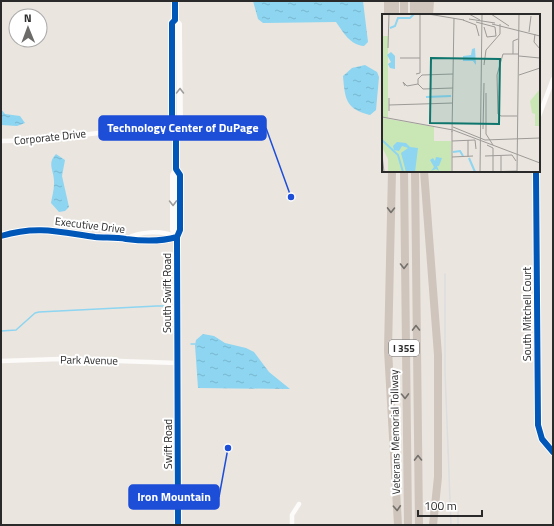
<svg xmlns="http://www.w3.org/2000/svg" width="554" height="526" font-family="'Titillium Web',sans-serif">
<defs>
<pattern id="water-ripples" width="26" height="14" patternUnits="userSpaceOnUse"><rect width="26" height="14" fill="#8dd5f1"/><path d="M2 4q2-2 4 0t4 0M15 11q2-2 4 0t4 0" fill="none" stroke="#7ab7cf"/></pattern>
</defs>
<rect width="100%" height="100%" fill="#eae5df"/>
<path fill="url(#water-ripples)" d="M253,1H363L368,42L364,46C350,45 343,32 336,22L263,23L258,19Z
M365,65L377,72L379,77L376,110L370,115C345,109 345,98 343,76L352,68Z
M1,109L5,114L20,116L25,123L17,126L1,125Z
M56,154L65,160L62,176L69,207L65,211L59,212L51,203C52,197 54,190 54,184C55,171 46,164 56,154Z
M203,334L214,336L225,343L246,348L254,352L269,372L290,389L198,388L195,345L196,340Z"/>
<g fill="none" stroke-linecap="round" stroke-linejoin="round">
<path stroke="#8dd5f1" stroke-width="1.5" d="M1,331L16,330L35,313L39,312L157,306H168L169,328
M191,344H195"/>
<path stroke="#fcfbfa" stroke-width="4.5" d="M539,116L553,79
M124,130C137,137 162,133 176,129
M1,141L39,140L124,130C137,123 162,123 176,129
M536,171L538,425L542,439L553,452
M1,236C37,225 60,232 95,237C105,238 116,237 126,239C142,241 160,242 177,237
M125,239C140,231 162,230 177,237
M1,361L60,359L177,363
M292,525V515L299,504"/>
<path stroke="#fcfbfa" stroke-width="6" d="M175,1V20L172,23V122L176,129V169L180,175V230L177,237L178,525
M175,20L179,24V34L180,122L176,129
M176,169L173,175V230L177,237"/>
<path stroke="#cfc5bc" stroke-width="8" d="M388,1V15
M404,1V15
M414,1V15
M422,1V15
M395,15V1
M429,15L430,1
M392,171L388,350L398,525
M404,171L408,525
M415,171L419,525
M424,171L438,355V477L433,525"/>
<path stroke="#dddddf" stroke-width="1.5" d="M445,274V371L451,525
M458,511V525"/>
<g stroke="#fff" stroke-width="8">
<path id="cycleway" d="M175,1V20L172,23V122L176,129V169L180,175V230L177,237L178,525
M536,171L538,425L542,439L553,452
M1,236C37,225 60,232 95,237C105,238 116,237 126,239C142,241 160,242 177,237"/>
</g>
<use href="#cycleway" stroke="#0057b8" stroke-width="6"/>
</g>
<defs><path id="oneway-chevron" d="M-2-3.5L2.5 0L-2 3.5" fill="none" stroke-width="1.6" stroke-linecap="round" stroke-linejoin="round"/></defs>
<g stroke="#9e9d9c">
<use href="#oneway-chevron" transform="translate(180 91) rotate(-90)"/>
<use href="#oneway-chevron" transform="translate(173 203) rotate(89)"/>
</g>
<g stroke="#74706c">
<use href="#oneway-chevron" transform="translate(391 210) rotate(91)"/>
<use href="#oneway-chevron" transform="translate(404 266) rotate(90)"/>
<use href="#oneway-chevron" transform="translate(416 328) rotate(-91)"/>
<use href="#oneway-chevron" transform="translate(405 396) rotate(89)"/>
<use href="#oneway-chevron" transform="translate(418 458) rotate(-91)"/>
<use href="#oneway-chevron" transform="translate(397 508) rotate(87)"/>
</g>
<g text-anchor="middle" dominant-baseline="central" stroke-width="4" stroke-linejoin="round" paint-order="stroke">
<rect fill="#fff" stroke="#6a6a6a" stroke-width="1" x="389" y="340" width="30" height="16" rx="3"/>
<g font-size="10" font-weight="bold" fill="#2a2a2a">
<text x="404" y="348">I 355</text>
</g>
<g font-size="11" fill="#2a2a2a" stroke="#fff">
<text transform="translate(50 137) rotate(-6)">Corporate Drive</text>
<text transform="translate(90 225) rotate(7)">Executive Drive</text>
<text transform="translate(167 293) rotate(-90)">South Swift Road</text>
<text transform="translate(527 314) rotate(-90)">South Mitchell Court</text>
<text transform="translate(89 360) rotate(1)">Park Avenue</text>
<text transform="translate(395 432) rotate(-91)">Veterans Memorial Tollway</text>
<text transform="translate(168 444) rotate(-90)">Swift Road</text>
</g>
</g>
<g transform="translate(382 14)">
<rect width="158" height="158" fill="#eae5df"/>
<path d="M0,22H6V104L0,103ZM158,75L157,112H153V100L150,99L148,87ZM1,104L52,113V127H69V158H6V145L1,135Z" fill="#c9e7b5"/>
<path d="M93,34L94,51L91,47H81V42L89,41L90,35ZM9,38L13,42V55L8,54L6,50L9,48L5,41ZM15,128L24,129L28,133L36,134L33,158H24L19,139L26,134L20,132L17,137L12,136L11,132ZM51,144L53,147L54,143L60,144L57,152H55L57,157L54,155L49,157L52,153L48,146Z" fill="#8dd5f1"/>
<path fill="none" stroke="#8dd5f1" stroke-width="2" d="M8,14L13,12L16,4H28L32,0M44,83L69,82M0,126L16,141L21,158M71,138L78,137L81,142M87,144L93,158"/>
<path fill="none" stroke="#9d9a97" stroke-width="1" d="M46,0L82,6M87,0L98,6M109,0L127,12M87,5L113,9M81,6L94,11L97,22M94,8L113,13L114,22L105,23L102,13M110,10L158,22M147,18L149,2M153,20L152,28L158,35M6,34L7,0M131,40V27L136,25M137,42L158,44M18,44H38M102,51L104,36L118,20V10M34,60L38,59V0M137,61L158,54M36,70V65L40,61L71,60M36,70L41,75L71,74M23,72L21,68L25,72L36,70M104,79V120L111,131M7,91L71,89M7,97V84M135,102H119L116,100L115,61L121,40H137M0,103L71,116L158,149M71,113L103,126L158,124M101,115L102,69M70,117V158M70,118L72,4M86,126V143M70,127L93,126L94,135M105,131L111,134V158M0,141L2,158M103,142L130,141L134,147M70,143L91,142M98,158L100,0M105,158L135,157M119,158V142M135,158L137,0"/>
<path fill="#0f766e" fill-opacity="0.15" stroke="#0f766e" stroke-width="2" d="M49,44L118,45L117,110L48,109Z"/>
<rect width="158" height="158" fill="none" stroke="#2a2a2a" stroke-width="2"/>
</g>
<path fill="none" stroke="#1d4ed8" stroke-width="1.5" d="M291 197L266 128M228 448L219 497"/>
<g fill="#1d4ed8" stroke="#fff" stroke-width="1.5">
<circle cx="291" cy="197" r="4"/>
<circle cx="228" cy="448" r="4"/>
</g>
<g fill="#1d4ed8" stroke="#1d4ed8" stroke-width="1.5">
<rect x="99" y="116" width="167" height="24" rx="4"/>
<rect x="129" y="485" width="90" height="24" rx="4"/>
</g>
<g font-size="12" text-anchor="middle" font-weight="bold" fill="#fff">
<text x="183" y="132">Technology Center of DuPage</text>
<text x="174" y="501">Iron Mountain</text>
</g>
<rect width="554" height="526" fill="none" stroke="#2a2a2a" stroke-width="4"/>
<g transform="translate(28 28) rotate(359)"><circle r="19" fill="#ffffff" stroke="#aaaaaa"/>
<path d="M0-3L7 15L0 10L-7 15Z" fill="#6d6b69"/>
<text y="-6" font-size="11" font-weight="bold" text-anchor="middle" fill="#2a2a2a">N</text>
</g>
<path d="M418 510v6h64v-6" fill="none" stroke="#2a2a2a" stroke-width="2"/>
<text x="424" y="510" font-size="12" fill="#2a2a2a" stroke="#ffffff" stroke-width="3" paint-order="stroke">100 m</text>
</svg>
